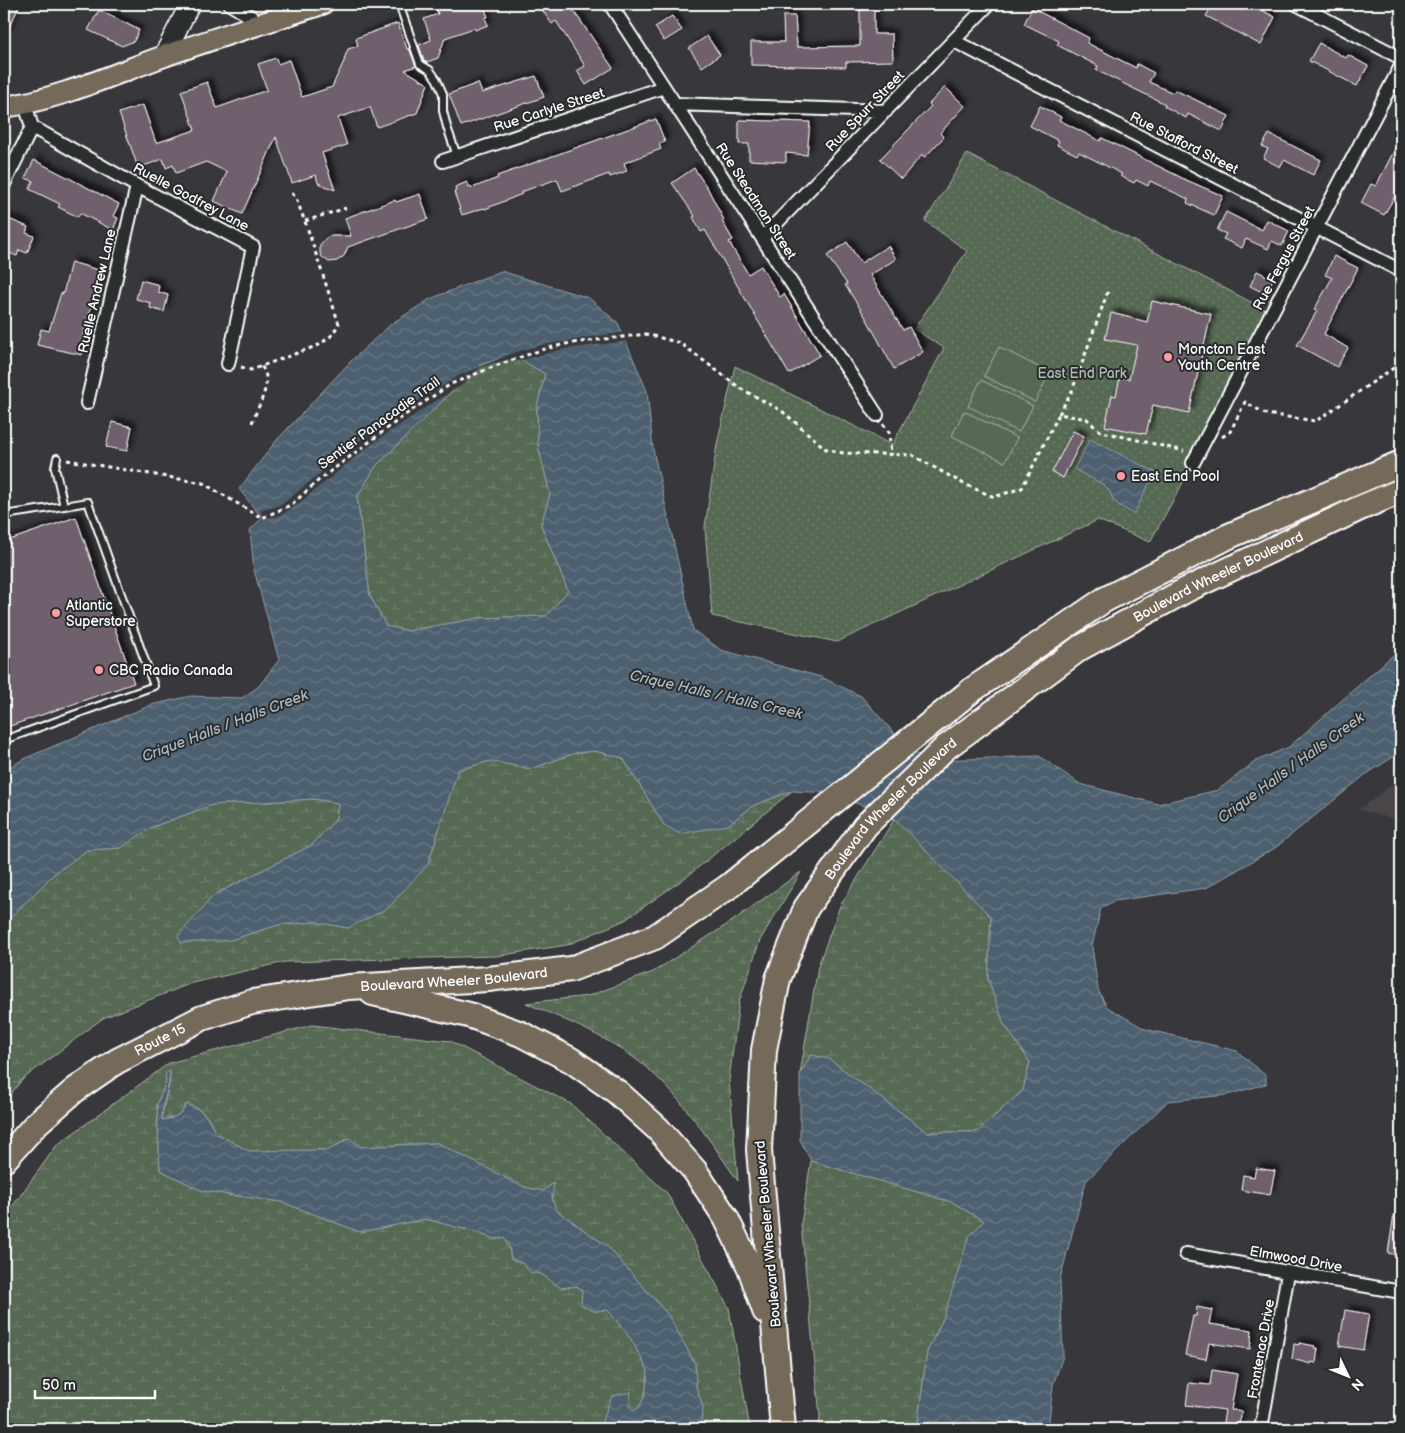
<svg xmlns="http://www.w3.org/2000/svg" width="1405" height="1433" font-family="'Balsamiq Sans',sans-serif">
<defs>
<pattern id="grass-dots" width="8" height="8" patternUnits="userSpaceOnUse" patternTransform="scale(1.25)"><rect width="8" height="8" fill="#566953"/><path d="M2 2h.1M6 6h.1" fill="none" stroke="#6f806d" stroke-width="1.8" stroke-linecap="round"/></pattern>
<pattern id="wetland-marsh" width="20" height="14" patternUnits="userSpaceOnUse" patternTransform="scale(1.25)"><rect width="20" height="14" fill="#566953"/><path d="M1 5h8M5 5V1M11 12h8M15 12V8" fill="none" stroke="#6f806d"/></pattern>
<pattern id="water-waves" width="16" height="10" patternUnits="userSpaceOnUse" patternTransform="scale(1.25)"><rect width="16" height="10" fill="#4d6170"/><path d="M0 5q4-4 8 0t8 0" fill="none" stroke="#687985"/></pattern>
<filter id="shadow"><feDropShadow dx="4.5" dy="-4.5" stdDeviation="2.5" flood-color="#0009"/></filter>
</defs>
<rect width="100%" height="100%" fill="#38373b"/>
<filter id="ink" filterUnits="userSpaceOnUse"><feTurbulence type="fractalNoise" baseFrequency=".02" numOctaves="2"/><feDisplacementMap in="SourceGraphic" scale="10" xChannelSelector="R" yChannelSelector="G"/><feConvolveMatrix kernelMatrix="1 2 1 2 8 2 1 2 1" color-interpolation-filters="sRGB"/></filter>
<g filter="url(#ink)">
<path fill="#49444a" d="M1401,778V821L1358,810Z"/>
<path fill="url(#grass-dots)" stroke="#aab4a9" d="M967,154L1272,313L1199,454L1150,542L1098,520L837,642L712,616L705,527L717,444L735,366L892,445L944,348L914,329L967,251L925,221Z"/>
<path fill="url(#wetland-marsh)" stroke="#aab4a9" d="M513,355L545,374L537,407L538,445L550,494L541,525L568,591L547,616L479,618L408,631L386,626L370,596L357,497L376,466L479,365Z
M595,751L623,758L664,825H728L754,805L792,791L689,875L625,920L567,945L496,956L285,962L192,983L103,1018L23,1079L4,1102V924L53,875L87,850L121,848L152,827L212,805L314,799L338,803L336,819L312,845L214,895L230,940L278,925L315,922L348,928L428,864L458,770L490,761L531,769L575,753Z
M895,818L991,917L988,979L1004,1024L1030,1062L1023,1090L977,1132H927L829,1059L811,1055L800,1074L818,966L840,906Z
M801,872L760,940L739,1002L729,1080L738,1181C710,1141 684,1100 647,1068C612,1038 567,1021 526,1003L588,996L653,972L728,924Z
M312,1025L450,1041L571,1104L667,1193L729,1308L750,1429H700L703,1407L696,1387L695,1364L669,1316L608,1247L556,1210L552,1198L553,1183L543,1191L524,1187L437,1143L359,1147L348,1138L329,1150L249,1151L215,1133C210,1117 203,1109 186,1104C182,1115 173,1119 162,1120C162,1103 171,1089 170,1072L157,1104L160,1170L203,1191L282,1202L360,1232L426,1219L478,1233L494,1239L504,1238L509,1246L511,1259L522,1263L531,1273H540L561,1288L576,1286L582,1290L594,1311L608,1310L631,1339L648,1371L645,1396L639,1407L634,1411L629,1406L612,1396L599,1429H4V1218L57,1145L169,1063Z
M811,1161L952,1202L984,1221L943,1319L927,1352L917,1429H819L820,1416L801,1224Z"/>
<path fill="#566953" stroke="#aab4a9" d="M999,347L1050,373L1035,402L984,376Z
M981,380L1033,406L1019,432L968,406Z
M964,411L1017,438L1005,462L952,436Z"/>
<path fill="url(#water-waves)" stroke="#94a0a9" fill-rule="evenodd" d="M501,271L589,298L618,323L647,391L653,449L693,630L721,650L821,677L861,696L912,753L942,760L1039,756L1080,784L1158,804L1218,790L1256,761L1289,747L1401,648V752L1365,775L1275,848L1206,888L1114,901L1101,908L1092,946L1098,990L1107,1007L1145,1029L1237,1051L1266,1076V1084L1227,1095L1168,1101L1086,1181L1060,1279L1063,1356L1053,1385L1048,1429H917L927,1352L943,1319L969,1236L984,1221L952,1202L811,1161L800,1140V1074L811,1055L829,1059L927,1132H977L1023,1090L1030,1062L1004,1024L988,979L991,917L894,818L830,793L792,791L754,805L728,825L680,834L664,825L623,758L595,751L575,753L531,769L490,761L458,770L428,864L388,908L348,928L315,922L278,925L230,940L181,943L178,936L214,895L312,845L336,819L338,803L314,799L212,805L152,827L121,848L87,850L53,875L4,924V770L28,757L151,705L191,696L242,698L258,687L279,660L254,570L250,530L262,518L239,489L276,441L351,361L391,324L430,299ZM513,355L545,374L537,407L538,445L550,494L541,525L568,591L546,616L479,618L408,631L386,626L370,596L357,497L376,466L479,365Z
M1090,439L1155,472L1134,514L1120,506L1113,500L1110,492L1104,485L1074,469Z
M170,1071C170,1089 161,1103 162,1120C173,1119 182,1115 187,1104C203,1110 209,1117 215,1133L249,1151L329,1150L349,1138L360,1147L437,1143L524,1187L543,1191L554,1183L552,1198L556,1210L608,1247L669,1316L695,1364L696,1387L703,1407L700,1429H599L612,1396L631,1392L629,1406L634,1411L639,1407L645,1396L648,1371L631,1339L608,1310L595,1311L581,1305L582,1290L577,1286L561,1288L540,1273H531L522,1263L511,1259L509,1246L504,1238L494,1239L478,1233L426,1219L360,1232L282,1202L203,1191L160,1170L157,1104L166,1082L165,1075L167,1072Z"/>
<path fill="#38373b" d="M625,332L629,341L564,349L518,361L513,358L480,367L462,385L429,405L369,446L293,508L278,516L262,519L261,510L275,507L285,502L363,438L413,404L460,375L513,353L541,345Z"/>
<path fill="#70616d" stroke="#fff" filter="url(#shadow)" d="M4,4H12L19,7L4,37Z
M448,4H483L488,17L485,18L488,25L475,30L474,28L445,38L438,58L427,62L424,61L419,45L431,40L424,19L438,14L436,8Z
M538,4H569L613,68L586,85L577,71L585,66L556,21L552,24Z
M1213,4H1250L1275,17L1261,45L1206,16Z
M1032,8L1089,38L1087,43L1136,68L1137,64L1154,73L1149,82L1173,93L1175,90L1229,116L1222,131L1188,114L1186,118L1164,106L1165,104L1096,70L1098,66L1057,45L1059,41L1024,24Z
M874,9V34H892L893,61L846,62V67L751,65V42H784L783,16H795L797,47L860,46V10Z
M99,10L139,30L134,41L122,46L88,30Z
M672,16L682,30L664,41L655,27Z
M398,23L407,49L409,48L416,66L405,70L428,84L417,113L377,127L370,107L338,118L347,145L322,153L335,190L318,183L316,175L292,183L276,137L242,214L214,201L227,172L206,162L176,173L173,165L166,168L163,159L138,168L119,113L143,105L156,143L195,130L181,91L207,82L217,108L267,90L258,64L276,58L278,64L289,60L302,97L332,87L345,59H344L348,49L358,46L356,38Z
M707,36L720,55L702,67L689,48Z
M1319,43L1346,58L1348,55L1368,66L1357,86L1309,61Z
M536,76L544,97L461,126L449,94L478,83L482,93Z
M945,87L965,106L940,133L944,137L925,157L922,155L901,179L880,159L931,106L929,104Z
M1040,106L1061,117L1059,120L1100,141L1102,138L1184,179L1223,196L1214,215L1187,203L1188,199L1150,181L1148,186L1136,180L1134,183L1120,176L1122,174L1079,152L1077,155L1057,145L1059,141L1030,126Z
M656,119L665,142L659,144L661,149L624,163L627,171L610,177L609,174L562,191L557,179L521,192L522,194L485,209L484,208L462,215L454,192L456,191L455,187L467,182L469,187L471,186L472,188L498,178L497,176Z
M739,120L810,122L807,155L786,153V162L749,160V144H739Z
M1269,134L1321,160L1313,175L1284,160L1280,167L1263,158L1268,149L1262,146Z
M1401,137V193L1398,191L1384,215L1361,203L1371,184L1376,186Z
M34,160L119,204L113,216L118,218L113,230L80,213L78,217L58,207L60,204L29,189L33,181L25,178Z
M694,168L708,189L724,220L722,221L733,240L729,242L748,274L761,266L780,297L784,294L820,355L789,374L705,230L701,232L693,217L695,216L672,183Z
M420,194L428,219L348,247L344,256L337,261L329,262L322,257L320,253V245L326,238L330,236H351L345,218L395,200L396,202Z
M1226,212L1262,230L1267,220L1289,231L1282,246L1272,241L1268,249L1246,239L1242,248L1223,239L1226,234L1217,230Z
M4,217L28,227L26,233L34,236L27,253L19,250L17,256L4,251Z
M847,242L861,263L888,246L896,259L870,275L903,330L909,327L923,352L894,369L865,316L845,285L847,284L827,256Z
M1334,256L1358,268L1324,334L1348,348L1337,367L1297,345L1317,311L1314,310L1332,278L1325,275Z
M71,262L102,271L82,338L86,339L82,355L37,345L41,329L49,331L61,293L63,294Z
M1257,271L1273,279L1266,294L1250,286Z
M141,280L159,285L158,292L168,295L164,312L150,308L151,303L136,299Z
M1152,301L1211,314L1189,413L1153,405L1146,434L1105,426L1112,395L1116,396L1120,377L1129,379L1137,345L1105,339L1111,313L1147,322Z
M112,422L132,427L127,451L106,447Z
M1073,431L1084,436L1063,478L1052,472Z
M76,517L134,683L4,728V542Z
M1256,1168L1275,1171L1270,1195L1241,1190L1243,1175L1254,1177Z
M1394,1214L1401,1215V1256L1388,1253Z
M1197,1307L1212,1310L1209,1324L1252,1330L1250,1349L1209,1343L1206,1359L1185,1355L1193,1316H1196Z
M1345,1310L1369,1314L1363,1350L1339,1346Z
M1299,1343L1315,1346L1314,1348H1318L1316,1363L1311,1362V1364L1292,1359L1294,1344L1299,1345Z
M1212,1370L1237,1374L1231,1410L1242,1411L1238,1429H1222L1225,1410L1186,1405L1189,1383L1210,1385Z"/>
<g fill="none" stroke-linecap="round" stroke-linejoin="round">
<g stroke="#fff" stroke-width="10">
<path id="lane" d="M399,4L420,64L430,70L437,80L443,94V111L447,127L457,156
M4,515L64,506
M4,740L154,686L88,502L64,506L55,468L57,458"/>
</g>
<g stroke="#fff" stroke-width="16">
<path id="street" d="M230,4L263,24
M610,4L877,415
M1296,4L1401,58
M954,41L1401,271
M25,104L32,127L137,186L253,247L228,364
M675,104L886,111
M443,161L664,87
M4,184L32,127
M762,238L989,4
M87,403L137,186
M1193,463L1401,66
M1186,1254L1401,1292
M1261,1429L1288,1273"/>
</g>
<g stroke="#fff" stroke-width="22">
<path id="secondary" d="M163,57L190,4"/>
</g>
<g stroke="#fff" stroke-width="24">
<path id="primary" d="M4,107C56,100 107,77 156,59C211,39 267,22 322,4"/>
</g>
<g stroke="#fff" stroke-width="28">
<g id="highway">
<path d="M373,993L469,1015L521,1034L571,1060L617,1092L658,1129L695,1171L726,1218L750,1268L765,1311"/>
<path id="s1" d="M4,1160L37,1123L75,1090L117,1061L202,1018L252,1002L349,987L488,979L571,969L655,937L728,887L972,690L1104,600L1229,536L1401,463"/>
<path id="s2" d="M783,1429L759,1150L764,1050L778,979L806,908L865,826L945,748L1080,648L1188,589L1360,508L1401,491"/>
</g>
</g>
<path stroke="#fff" stroke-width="3" stroke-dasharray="4 4" stroke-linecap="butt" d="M305,221L346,208
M241,367L251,370L319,345L331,336L339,324L308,230L296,198L290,191
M1059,414L1072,391L1108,291
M252,423C257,407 275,381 261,366
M883,424L889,432L891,454
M1222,437L1230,432L1245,402L1266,414L1316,421L1401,363
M67,460L203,483L262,518L291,505L319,480L405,415L451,384L498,365L541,350L565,344L646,334L680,343L740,388L782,411L826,449L843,453L912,455L964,484L994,497L1022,488L1059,414L1087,419L1097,429L1103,432L1184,451"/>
<use href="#lane" stroke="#2a2d2e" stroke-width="6"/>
<use href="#street" stroke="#2a2d2e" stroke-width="12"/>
<use href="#secondary" stroke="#2a2d2e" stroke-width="19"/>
<use href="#primary" stroke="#746a5a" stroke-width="20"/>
<use href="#highway" stroke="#746a5a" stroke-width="24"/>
</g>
</g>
<g fill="#ff9aa2" stroke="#2a2d2e" stroke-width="2">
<circle cx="1168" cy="357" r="5"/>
<circle cx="1121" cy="476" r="5"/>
<circle cx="56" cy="613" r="5"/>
<circle cx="99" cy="670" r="5"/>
</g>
<g text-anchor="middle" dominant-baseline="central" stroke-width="4" stroke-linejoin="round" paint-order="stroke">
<g font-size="14" fill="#fff" stroke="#2a2d2e">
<text transform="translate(549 110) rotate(-18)">Rue Carlyle Street</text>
<text transform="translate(865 111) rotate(-46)">Rue Spurr Street</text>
<text transform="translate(1184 143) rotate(27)">Rue Stafford Street</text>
<text transform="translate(191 197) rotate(28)">Ruelle Godfrey Lane</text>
<text transform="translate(756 201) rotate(57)">Rue Steadman Street</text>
<text transform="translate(1284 258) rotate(-62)">Rue Fergus Street</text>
<text transform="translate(97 291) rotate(-77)">Ruelle Andrew Lane</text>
<text transform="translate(379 423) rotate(-36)">Sentier Panacadie Trail</text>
<text stroke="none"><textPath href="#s2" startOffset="1065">Boulevard Wheeler Boulevard</textPath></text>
<text stroke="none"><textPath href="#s2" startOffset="660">Boulevard Wheeler Boulevard</textPath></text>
<text stroke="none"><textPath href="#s1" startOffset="502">Boulevard Wheeler Boulevard</textPath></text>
<text stroke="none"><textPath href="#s1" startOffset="199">Route 15</textPath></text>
<text transform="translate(768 1234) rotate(-95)">Boulevard Wheeler Boulevard</text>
<text transform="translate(1296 1259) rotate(10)">Elmwood Drive</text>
<text transform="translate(1261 1349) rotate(-80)">Frontenac Drive</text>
</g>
<g font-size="14" fill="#fff" stroke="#2a2d2e" text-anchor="start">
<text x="1178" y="349">Moncton East<tspan x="1178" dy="16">Youth Centre</tspan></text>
<text x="1131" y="476">East End Pool</text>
<text x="66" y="605">Atlantic<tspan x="66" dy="16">Superstore</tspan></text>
<text x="109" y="670">CBC Radio Canada</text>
</g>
<g font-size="14" fill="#b3bcb2" stroke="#2a2d2e">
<text x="1082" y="373">East End Park</text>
</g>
<g font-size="15" font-style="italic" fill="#afb8bf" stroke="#2a2d2e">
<text transform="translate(716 695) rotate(13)">Crique Halls / Halls Creek</text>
<text transform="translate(225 726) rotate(-21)">Crique Halls / Halls Creek</text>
<text transform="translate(1291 768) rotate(-36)">Crique Halls / Halls Creek</text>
</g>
</g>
<rect width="1405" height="1433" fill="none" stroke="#2a2d2e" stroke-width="20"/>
<rect x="10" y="10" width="1385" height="1413" fill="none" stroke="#fff" stroke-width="2" filter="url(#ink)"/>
<g transform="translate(1348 1376) rotate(133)" stroke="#2a2d2e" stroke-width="4" paint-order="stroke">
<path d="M0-4L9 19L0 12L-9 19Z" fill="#ffffff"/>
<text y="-8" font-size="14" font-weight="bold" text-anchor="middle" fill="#ffffff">N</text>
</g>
<path d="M35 1390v8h120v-8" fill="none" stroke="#ffffff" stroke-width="2.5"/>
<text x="42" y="1390" font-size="15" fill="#ffffff" stroke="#2a2d2e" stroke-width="4" paint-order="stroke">50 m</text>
</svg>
